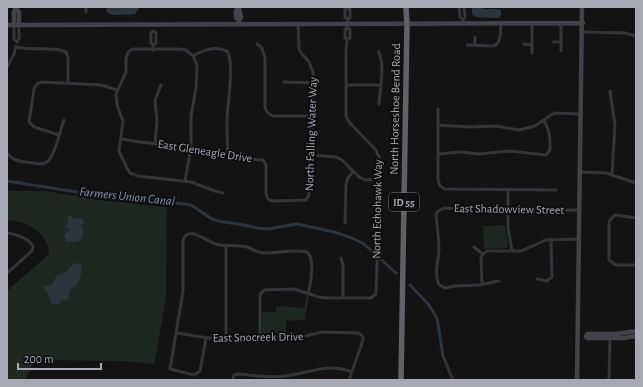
<svg xmlns="http://www.w3.org/2000/svg" width="643" height="387" font-family="'Alegreya Sans',sans-serif">
<rect width="100%" height="100%" fill="#131314"/>
<path fill="#1f2721" d="M7,191H46L98,200L167,207L166,298L154,364L121,361L35,360L25,380H7V291L49,254C48,232 27,221 7,220Z
M505,225L508,245L507,248L484,249L483,226Z
M307,295L309,296L305,320L286,321V335L262,334V312H276V306L304,308Z"/>
<path fill="#2d343c" d="M108,7H140L135,14C126,14 109,18 106,10Z
M472,7C478,7 481,8 486,9C491,10 496,8 501,10V15L499,18L475,17L472,14Z
M68,216H71L72,219L81,218L84,222L81,226L84,232L80,241L66,242L64,235L70,229L65,227L68,223Z
M80,263C84,272 79,286 70,290L68,299L61,301L59,304H52L50,301L49,295L44,289V286H51L57,275L66,272L73,264Z"/>
<g fill="none" stroke-linecap="round" stroke-linejoin="round">
<path stroke="#2d343c" stroke-width="3" d="M7,181L96,195L184,204L191,205L212,219L218,221L244,225L257,228L268,229L297,224L334,232L352,238L364,244L396,273
M410,285L428,304L437,318L443,356L453,380"/>
<path stroke="#343539" stroke-width="3" d="M348,7L350,9V18H345V9L348,8
M459,7L460,17L463,20
M86,12V7
M463,24V20L465,17L464,7
M14,25V39L17,42L19,39V25
M347,29H345V38L347,39L350,38V29H347L348,19
M583,32L625,33L636,36
M475,37V45
M553,42H561
M257,44L262,48L265,58V108L268,113L273,116H312
M524,44L532,45
M153,45L156,43V33L153,31L151,33V43L153,45V50
M467,45L494,46C502,42 500,32 501,24
M16,47C30,51 56,46 66,52L68,58V83
M561,51V24
M532,53V24
M7,67L14,54L16,46
M284,82L313,83
M346,85H381
M610,91L615,125L612,174
M379,104C380,88 385,67 379,52
M438,109V179C439,185 440,187 445,189L556,190
M438,125L469,127L496,126L519,130L535,126L551,115L555,113L581,114
M59,135L34,127L29,122L34,89L37,84L42,82L101,85L117,90
M121,139L140,142L194,148L244,159L263,160L266,165V194L268,199L272,201L306,200L309,195L310,149L312,135L313,72L309,62L302,54L299,49L298,24
M155,144L157,122L155,100L161,85
M7,153C12,160 18,161 26,162C32,163 39,165 45,163C55,159 60,130 64,120
M438,154L461,152L478,154L510,151L546,155L550,150C550,137 550,132 544,120
M310,155L336,157L342,160L359,177L365,180L380,179
M581,172L606,173L636,183
M185,181L191,147V116L196,88L197,65L193,56
M508,190V227L512,251
M223,193L215,191L191,182L138,176L130,173L127,168L119,151L123,121L117,105L116,94L126,72V58L128,52L133,49H180L186,50L193,56C203,50 216,46 227,51C235,63 227,106 227,120C226,132 229,143 227,155
M636,218L615,215L610,220L609,223V260L616,265H636
M345,223L346,184L348,178L353,172
M7,233C16,234 28,238 33,246L32,251L7,273
M474,247L483,254L487,251H521L546,240L579,239
M341,258L343,265V298
M537,279L547,281L552,277L551,239
M499,281L479,285L455,286L445,288L439,285C434,273 438,263 439,250C439,238 437,227 436,215L438,211L444,208L473,210L492,209L530,211L580,210
M482,285L481,258L483,254
M177,333L208,338H297L322,332L359,333L363,337V340L349,380
M206,338L200,371L194,375L170,369L183,291V241C188,223 207,243 219,245C228,246 237,245 247,247C253,249 257,253 264,253C278,253 294,249 307,252C315,258 311,284 308,293
M226,338V246
M260,338V295L264,290L294,289L319,297L328,298H371L376,294L377,263L379,250L380,189L379,157L375,149L349,122L346,116V51L347,39
M233,380L234,375L238,374C253,375 269,378 284,376C310,374 324,362 352,372
M609,380L610,336"/>
<path stroke="#424349" stroke-width="4.5" d="M238,7L236,11V18L239,19
M16,9L19,12V25
M239,24V19L241,18L239,7
M7,25L583,23
M14,25V12L16,7
M636,331L616,334H587L586,337L587,338H624L636,336
M577,380L582,7"/>
<path stroke="#616269" stroke-width="5.5" d="M401,380L407,24L406,7"/>
</g>
<g text-anchor="middle" dominant-baseline="central" stroke-width="4" stroke-linejoin="round" paint-order="stroke">
<rect fill="#0e0e0f" stroke="#787a82" stroke-width="1" x="389" y="193" width="30" height="18" rx="3"/>
<g font-size="11" font-weight="bold" fill="#a6a9b3">
<text x="404" y="202">ID 55</text>
</g>
<g font-size="12" fill="#a6a9b3" stroke="#0e0e0f">
<text transform="translate(395 109) rotate(-89)">North Horseshoe Bend Road</text>
<text transform="translate(311 134) rotate(-88)">North Falling Water Way</text>
<text transform="translate(205 151) rotate(9)">East Gleneagle Drive</text>
<text transform="translate(377 209) rotate(-89)">North Echohawk Way</text>
<text transform="translate(509 209) rotate(1)">East Shadowview Street</text>
<text transform="translate(258 337) rotate(-1)">East Snocreek Drive</text>
</g>
<g font-size="13" font-style="italic" fill="#7f94ac" stroke="#0e0e0f">
<text transform="translate(127 197) rotate(6)">Farmers Union Canal</text>
</g>
</g>
<rect width="643" height="387" fill="none" stroke="#a6a9b3" stroke-width="16"/>
<path d="M18 363v6h83v-6" fill="none" stroke="#a6a9b3" stroke-width="2"/>
<text x="24" y="363" font-size="12" fill="#a6a9b3" stroke="#0e0e0f" stroke-width="3" paint-order="stroke">200 m</text>
</svg>
